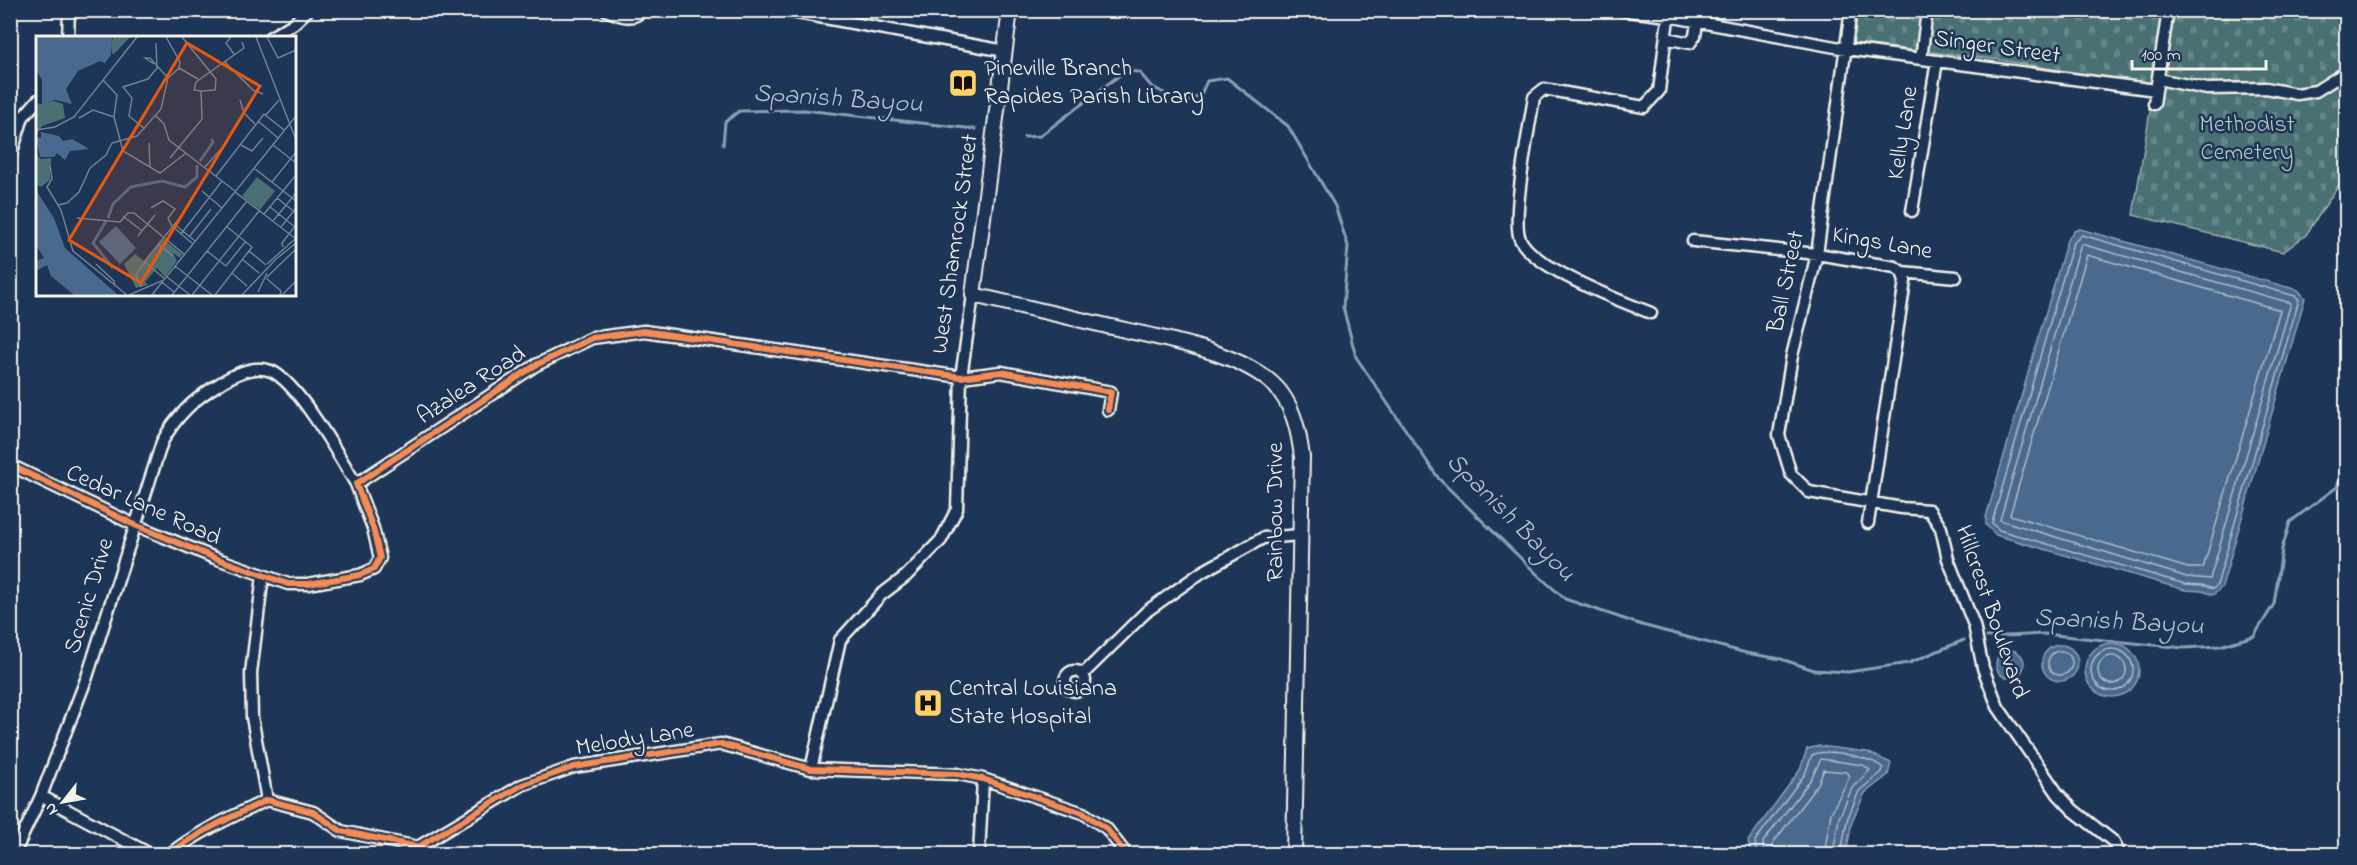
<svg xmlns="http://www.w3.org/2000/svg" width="2357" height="865" font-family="'Indie Flower',sans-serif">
<defs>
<pattern id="cemetery-stones" width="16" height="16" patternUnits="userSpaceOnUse" patternTransform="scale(1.5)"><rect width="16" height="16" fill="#4a7073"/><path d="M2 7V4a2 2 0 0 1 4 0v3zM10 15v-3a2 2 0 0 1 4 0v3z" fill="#658587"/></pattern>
</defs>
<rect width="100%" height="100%" fill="#1d3557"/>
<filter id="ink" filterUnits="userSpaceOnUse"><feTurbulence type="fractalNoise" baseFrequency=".0167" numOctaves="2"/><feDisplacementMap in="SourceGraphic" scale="12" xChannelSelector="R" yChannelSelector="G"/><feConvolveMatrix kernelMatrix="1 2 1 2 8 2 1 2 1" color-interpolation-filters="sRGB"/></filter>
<g filter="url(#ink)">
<path fill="url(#cemetery-stones)" stroke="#9fb0ae" stroke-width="1.5" d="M1857,11H2346V174L2306,235L2283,252L2133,215L2154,87L2001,60L1852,43Z"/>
<path fill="#4a698f" stroke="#8e9fb3" stroke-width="1.5" d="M2080,229L2298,290L2305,298L2222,587L2213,595L2202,591L2185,590L1996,535L1986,525V517L2067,240L2074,231Z
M2085 670a27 27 0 1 1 54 0a27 27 0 1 1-54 0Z
M2042 663a18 18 0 1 1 36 0a18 18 0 1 1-36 0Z
M1996 664a14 14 0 1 1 28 0a14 14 0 1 1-28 0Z
M1819,746L1867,752L1891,763L1888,775L1865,793L1852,821L1846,854H1751L1748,841L1800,770L1807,749Z"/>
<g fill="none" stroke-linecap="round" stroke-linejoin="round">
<path stroke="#b0bbc4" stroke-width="1.5" d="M2082,235L2295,296L2299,299L2217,585L2213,589L2202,585L2185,584L1999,530L1992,523L2073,243Z
M2081,244L2291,303L2210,579L2187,577L2000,520Z
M2087,255L2280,310L2203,568H2188L2010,515Z
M2091 670a21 21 0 1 1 42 0a21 21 0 1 1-42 0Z
M2048 663a12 12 0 1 1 24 0a12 12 0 1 1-24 0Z
M2098 670a14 14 0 1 1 28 0a14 14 0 1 1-28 0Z
M1757,854L1755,841L1805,774L1812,755C1827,748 1871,757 1883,768L1882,772L1859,791L1847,820L1841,854
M1764,854L1763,842L1811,779L1821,759L1863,765L1870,770L1852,788L1839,818L1833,854
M1773,854V843L1818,784L1824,770L1847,772L1850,776L1831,813L1824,854"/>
<path stroke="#8e9fb3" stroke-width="3" d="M1024,137L1040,136L1125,71L1139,72L1151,86L1184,104L1201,94L1207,81L1227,78L1288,126L1335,206L1348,246L1343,307L1356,357L1439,479L1539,576L1565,599L1642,625L1746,653L1781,659L1814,670L1848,672L1909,663L1964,640
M723,145L725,122L739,111L804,110L975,129
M1987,637L2044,634L2184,648L2220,646L2254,636L2274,604L2282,549L2290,522L2337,487L2346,458"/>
<g stroke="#f4f1e8" stroke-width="15">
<path id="street" d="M606,10C619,15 632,22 643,10
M781,10L1005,51
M1620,10L1668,16L1846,49L2156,90
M1851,10L1817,254L1792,356L1779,435L1791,474L1809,492L1902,508L1929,510L1941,528L1948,559L1974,625L1983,668L1998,707L2058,794L2073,810L2114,842L2119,854
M68,38L69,10
M269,38L293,24L308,10
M1666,38L1690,43L1695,36L1699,10
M1921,59L1927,10
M2158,79L2207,89L2266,88L2297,94L2316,91L2346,72
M2154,104L2168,10
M10,158L23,117L38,100
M1912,211L1937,61
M1693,241L1817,254L1895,267L1902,272L1956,277
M1651,313C1620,301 1533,268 1520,239C1511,218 1530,124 1534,97L1544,89L1644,107L1659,91L1669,10
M10,465L135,525L215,558L288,584H308L360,575L374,569L380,558L373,528L356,484L536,365L592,338L644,331L961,377L1001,372L1111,392L1108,410
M1868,523L1905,281L1902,272
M263,575L251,673L252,717L267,800
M1065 681a10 10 0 1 1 20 0a10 10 0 1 1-20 0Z
M1083,674L1147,611L1202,572L1263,538L1300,535
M811,769L840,640L881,595L906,576L941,540L957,509L961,377L973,295
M41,796L150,854
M14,854L41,796L87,677L162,442C176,416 194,399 219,384C233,375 254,364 271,371C298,382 340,458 356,484
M170,854C199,831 234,816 267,800L313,812L341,831L418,847L522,785L574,767L721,744L811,769L958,774L983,779L1083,813L1106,828L1126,854
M979,854L983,779"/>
</g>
<g stroke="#f4f1e8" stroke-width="18">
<path id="secondary" d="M1010,10L973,295C1016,305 1060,315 1103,325C1152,337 1250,351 1281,393C1295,412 1299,434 1302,457L1294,854"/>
</g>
<use href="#street" stroke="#1d3557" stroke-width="10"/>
<use href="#secondary" stroke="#1d3557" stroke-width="14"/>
<g stroke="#1d3557" stroke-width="10">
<path id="cycleway" d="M10,465L135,525L215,558L288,584H308L360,575L374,569L380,558L373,528L356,484L536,365L592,338L644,331L961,377L1001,372L1111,392L1108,410
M170,854C199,831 234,816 267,800L313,812L341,831L418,847L522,785L574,767L721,744L811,769L958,774L983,779L1083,813L1106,828L1126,854"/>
</g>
<use href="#cycleway" stroke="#f68b52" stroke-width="6"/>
</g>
</g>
<defs>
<g id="library-square" transform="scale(1.5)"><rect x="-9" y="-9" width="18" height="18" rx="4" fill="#ffd166" stroke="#1d3557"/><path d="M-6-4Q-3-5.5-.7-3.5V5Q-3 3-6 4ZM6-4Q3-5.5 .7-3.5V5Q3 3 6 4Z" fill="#111"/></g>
<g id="hospital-square" transform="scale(1.5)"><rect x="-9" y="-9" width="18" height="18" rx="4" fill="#ffd166" stroke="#1d3557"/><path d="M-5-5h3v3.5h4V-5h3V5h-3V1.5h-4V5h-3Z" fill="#111"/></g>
</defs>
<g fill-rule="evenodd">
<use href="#library-square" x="963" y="83"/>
<use href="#hospital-square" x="928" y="703"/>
</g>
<g text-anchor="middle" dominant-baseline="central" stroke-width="5" stroke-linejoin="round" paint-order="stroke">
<g font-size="24" fill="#f4f1e8" stroke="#1d3557">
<text transform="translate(1997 48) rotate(8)">Singer Street</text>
<text transform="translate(1904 133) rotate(-81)">Kelly Lane</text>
<text transform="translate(956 244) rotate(-82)">West Shamrock Street</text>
<text transform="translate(1882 244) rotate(10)">Kings Lane</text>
<text transform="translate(1787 282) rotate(-78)">Ball Street</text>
<text transform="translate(472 386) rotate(-33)">Azalea Road</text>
<text transform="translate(143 506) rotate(24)">Cedar Lane Road</text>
<text transform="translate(1276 512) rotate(-90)">Rainbow Drive</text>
<text transform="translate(90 596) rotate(-73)">Scenic Drive</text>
<text transform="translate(1991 612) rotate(71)">Hillcrest Boulevard</text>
<text transform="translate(635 740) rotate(-9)">Melody Lane</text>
</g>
<g font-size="24" fill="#f4f1e8" stroke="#1d3557" text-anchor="start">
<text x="984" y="69">Pineville Branch<tspan x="984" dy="28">Rapides Parish Library</tspan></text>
<text x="949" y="689">Central Louisiana<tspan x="949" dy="28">State Hospital</tspan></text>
</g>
<g font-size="24" fill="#b8c4bf" stroke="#1d3557">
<text x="2247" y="125">Methodist<tspan x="2247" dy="28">Cemetery</tspan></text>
</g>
<g font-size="26" font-style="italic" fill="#b8c1c9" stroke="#1d3557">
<text transform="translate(838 100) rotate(4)">Spanish Bayou</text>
<text transform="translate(1510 518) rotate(45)">Spanish Bayou</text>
<text transform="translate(2119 623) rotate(3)">Spanish Bayou</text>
</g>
</g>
<g transform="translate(36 36)">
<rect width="260" height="260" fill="#1d3557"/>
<path d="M221,141L239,155L224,174L206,160ZM127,203L146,218L144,222L137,217L141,225L129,241L121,232L109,246L112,249L100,252L88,228L99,218L108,225Z" fill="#4a7073"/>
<path d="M77,1H94L77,19L75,11ZM18,65L27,68L29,82L6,90L0,100V69ZM0,118L5,123L15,122L14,144L5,151L0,148Z" fill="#4a7073"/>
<path d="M0,1H76L75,19L69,27L64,25L42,35L30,53L36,68L19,64L6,69V44L0,34ZM5,96L23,100L27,105L36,103L53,113L34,115L29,124L21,117L18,121H4L0,101L5,102ZM0,154L18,182L29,212L82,259H38L15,240L11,229L0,235V225L8,222L0,209ZM80,190L100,212L84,228L63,206Z" fill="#4a698f"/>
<path fill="none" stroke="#4a698f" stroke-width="3" d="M164,125L177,106L175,103M72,182L77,168L95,151L126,145L149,151L161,141V129M70,185L57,207L77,232"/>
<path fill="none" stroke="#738091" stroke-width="1.5" d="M146,1L180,43L179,54L165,55M195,1L190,7L198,18M220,1L260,104M231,1L242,22L260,14M188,25L217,54L227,58M118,28L109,22H114L132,42M143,32L162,43M67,44L81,59L78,81L87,115L124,137L150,117M204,64L208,77L219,88M119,79L128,88L133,104L199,155M230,79L243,64M43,82L57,74L78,81M222,85L242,102M109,93L93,80L96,62L87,51L112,43L121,32L120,7M0,94L19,91L38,81L101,1M76,107L101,100L125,73L132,42L143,32L144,26L130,1M113,107L114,132M205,109L216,115L227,102M237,109L260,127M134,122L166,83L165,55L158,54L160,46L208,12L206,6M14,129L16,143L11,151L25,174L37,215L91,259M169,131L192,105M218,132L260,165M180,140L228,78L248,94M236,146L260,116M166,155L186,172M199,156L260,203M241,162L260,177M22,169L31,167L43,156L54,132L70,119L76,107M234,171L259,191M115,172L127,165L139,173L132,182L136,190L157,208M228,178L260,139M87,180L106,195M41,182L84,186L92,177H98L148,218M237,185L260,157M138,188L159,205M245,191L260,172M145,198L186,145M102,200L119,179M153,201L175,173M122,208L137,220M247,211L246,207L260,189M171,215L190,230L210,205M213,215L230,229M207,224L223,237M108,226L146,179M109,226L129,243M60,228L78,245L79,250M231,228L259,203M139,230L176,259M196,237L211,250M131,241L154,259M231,241L260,213M230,242L245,255L244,259M105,251L100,239L109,226M222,256L231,237M93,259L128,244L260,80M116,259L126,246L138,256M136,259L211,165M156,259L223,175M179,259L216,211L190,190M206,259L240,223L260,207M246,259L260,245"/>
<path fill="#e8590c" fill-opacity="0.15" stroke="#e8590c" stroke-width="3" d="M151,7L224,50L105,247L33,204Z"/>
<rect width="260" height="260" fill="none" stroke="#f4f1e8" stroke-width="3"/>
</g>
<rect width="2357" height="865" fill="none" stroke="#1d3557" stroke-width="36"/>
<rect x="18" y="18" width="2321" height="829" fill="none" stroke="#f4f1e8" stroke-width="2" filter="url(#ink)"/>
<g transform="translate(63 802) rotate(239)" stroke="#1d3557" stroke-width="4.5" paint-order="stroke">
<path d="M0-4.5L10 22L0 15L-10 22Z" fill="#f4f1e8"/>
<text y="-9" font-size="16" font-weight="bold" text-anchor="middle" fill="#f4f1e8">N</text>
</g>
<path d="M2132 60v9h134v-9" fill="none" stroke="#f4f1e8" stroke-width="3"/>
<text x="2141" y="60" font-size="18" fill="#f4f1e8" stroke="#1d3557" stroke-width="4.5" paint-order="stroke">100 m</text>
</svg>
